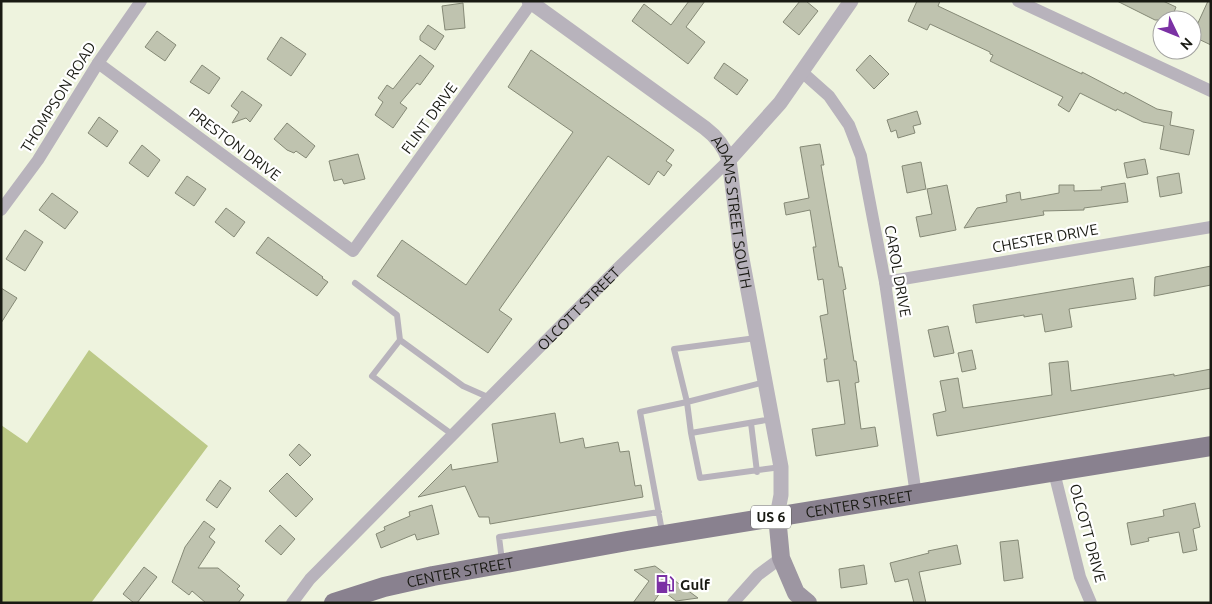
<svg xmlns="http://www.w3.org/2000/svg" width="1212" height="604" font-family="Ubuntu,sans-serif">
<rect width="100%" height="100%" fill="#eef3de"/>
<path fill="#bcc987" d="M89,350L208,446L91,603H1V425L27,443Z"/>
<path fill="#bfc3af" stroke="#858976" d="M689,1H705L686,27L705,42L688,64L632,21L644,4L671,25Z
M800,1H806L818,11L799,35L783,22Z
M917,1H940L938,6L1082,74V72L1124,94L1125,92L1157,109L1172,112L1170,125L1194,130L1189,155L1160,149L1164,126L1143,122L1117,109L1116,111L1080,93L1069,112L1058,105L1063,97L990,61L993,55L990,54V52L930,24L927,30L908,21Z
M1117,1H1163L1176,7L1171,20H1155Z
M1208,1H1211V45L1192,36Z
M463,3L465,28L445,30L442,6Z
M428,25L444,36L435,50L420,40V36Z
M157,31L176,45L165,61L145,47Z
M281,37L306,54L291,76L267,59Z
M531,50L674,150L666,161L672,165L664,176L658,171L649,185L608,156L499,310L512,319L488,353L377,276L402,240L466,285L573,132L508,87Z
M420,55L434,66L420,85L417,83L400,103L407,108L393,128L375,115L383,102L378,98L387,85L393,89Z
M870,55L889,74L874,89L856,70Z
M724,63L748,80L737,95L714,78Z
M202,65L220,78L209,94L190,82Z
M242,91L262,105L250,122L246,118L232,123L239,112L231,106Z
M917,111L921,124L913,126L915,133L898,138L896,130L891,132L887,120Z
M99,117L118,131L107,147L88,133Z
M287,123L315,146L306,158L296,151L294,153L287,150L274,139Z
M820,144L824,165H821L839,267H842L846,289L843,290L854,361H856L859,382L855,383L861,429L875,427L878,446L816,456L812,429L845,424L839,380L827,382L824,359H827L820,316L828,314L823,279L818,280L813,247H816L810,210L786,215L784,203L809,198L800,147Z
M142,145L160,160L148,177L129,163Z
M358,154L365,179L344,184L342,179L334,181L329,161Z
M1145,159L1148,174L1127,178L1124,163Z
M921,162L926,189L907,193L902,166Z
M1179,173L1182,193L1160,197L1157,177Z
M187,176L206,189L194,206L175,193Z
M1125,183L1128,202L1084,208V210L1043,211L1044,215L964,228L977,208L1007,202L1006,195L1020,192L1021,200L1059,193V185H1074V191L1102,190L1101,187Z
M947,185L956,230L920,237L916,217L932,214L927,189Z
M52,193L78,212L65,229L39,210Z
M226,208L245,222L234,237L215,222Z
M25,230L43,242L25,271L6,259Z
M268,237L323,277L322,278L328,282L317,296L256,253Z
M1211,266V285L1154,296L1155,277Z
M1133,278L1136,299L1069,309L1072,327L1045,332L1042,314L1024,317V315L976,323L973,305Z
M1,288L17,298L1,323Z
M948,326L954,353L934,357L928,330Z
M972,350L976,369L962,372L958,353Z
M1068,361L1071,391L1174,374V376L1211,369V388L937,436L933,414L946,411L940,381L958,378L963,408L1052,395L1049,363Z
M555,413L560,443L583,438L585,448L618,442L620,452L629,451L635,486L641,485L643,497L490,524L489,517H479L465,486L418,497L451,464L452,470L498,462L492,424Z
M299,444L311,455L300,466L289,455Z
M287,473L313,499L296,517L269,491Z
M220,480L231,488L217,508L206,500Z
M1195,503L1200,527L1193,529L1197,550L1183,553L1179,532L1148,538L1149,541L1131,545L1127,523L1164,516L1163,510Z
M432,505L439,534L417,540L415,534L381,548L376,534L385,530L384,527L410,516L409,512Z
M204,521L215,529L209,537L215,542L198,568H218L240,586L237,589L244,595L238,603H206L192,591L189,595L172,582L185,547Z
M280,525L295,539L281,555L265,541Z
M1018,540L1023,578L1004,581L1000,542Z
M957,545L961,564L919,572L926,603H914L908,579L895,582L890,563L929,553L928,551Z
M864,565L867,584L841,588L839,569Z
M655,566L698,598L676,601L662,590L653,603H633L649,581L634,570Z
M144,567L157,577L137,603H134L123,594Z"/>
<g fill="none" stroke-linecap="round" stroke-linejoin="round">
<path stroke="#b8b3bc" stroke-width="6" d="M355,283L397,315L400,340
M756,338L674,349L687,402L691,433L700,478L781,467
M751,423L757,472
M691,433L772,419
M453,435L372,376L400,340L463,386L490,398
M662,531L640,412L687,402L765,382
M502,561L499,537L659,512"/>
<g stroke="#b8b3bc" stroke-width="12">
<path d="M1018,1L1211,91"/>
<path d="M98,63L353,251L531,3"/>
<path d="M802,72L829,96L849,125L861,156L885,282L916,495"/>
<path d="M1,210L38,160L98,63L141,1"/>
<path d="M885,282L1211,227"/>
<path d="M1054,472L1080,577L1091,603"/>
<path id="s1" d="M292,603L310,579L618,268L729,160"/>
<path d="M733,603L758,575L781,558"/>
</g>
<g stroke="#b8b3bc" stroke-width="15">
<path id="s2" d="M529,1L705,128C717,137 724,146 729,160L741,253L781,467V495L777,516"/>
<path d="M729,160L780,103L851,1"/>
</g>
<path stroke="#9d96a2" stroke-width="18" d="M777,516L781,558L796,593L808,603"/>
<path stroke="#89818f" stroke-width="20" id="s3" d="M334,603L384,587L433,576L627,541L1211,446"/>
</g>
<defs>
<g id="fuel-bare" transform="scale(1.5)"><path d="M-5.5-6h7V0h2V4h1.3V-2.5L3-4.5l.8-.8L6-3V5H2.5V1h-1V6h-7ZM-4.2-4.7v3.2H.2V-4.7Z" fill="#7b31a4" stroke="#fff" stroke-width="2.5" paint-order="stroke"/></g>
</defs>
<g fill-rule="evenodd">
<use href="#fuel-bare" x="665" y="584"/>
</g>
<g text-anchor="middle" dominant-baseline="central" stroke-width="4.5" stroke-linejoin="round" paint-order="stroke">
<rect fill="#fff" stroke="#5e5f5a" stroke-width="1" x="751" y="505.5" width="40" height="23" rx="4"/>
<g font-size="14" font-weight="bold" fill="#191a13">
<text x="771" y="517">US 6</text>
</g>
<g font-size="15" fill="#191a13" stroke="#fff">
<text transform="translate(58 97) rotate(-58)">THOMPSON ROAD</text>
<text transform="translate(429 118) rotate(-54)">FLINT DRIVE</text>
<text transform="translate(235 144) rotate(37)">PRESTON DRIVE</text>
<text stroke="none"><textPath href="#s2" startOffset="309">ADAMS STREET SOUTH</textPath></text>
<text transform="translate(1045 238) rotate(-10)">CHESTER DRIVE</text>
<text transform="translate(898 271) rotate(80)">CAROL DRIVE</text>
<text stroke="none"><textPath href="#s1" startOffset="411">OLCOTT STREET</textPath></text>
<text stroke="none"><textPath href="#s3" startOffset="535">CENTER STREET</textPath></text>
<text transform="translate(1088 533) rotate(75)">OLCOTT DRIVE</text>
<text stroke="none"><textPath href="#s3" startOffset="130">CENTER STREET</textPath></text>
</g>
<g font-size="15" font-weight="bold" fill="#191a13" stroke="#fff" text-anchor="start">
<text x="680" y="584">Gulf</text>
</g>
</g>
<rect width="1212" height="604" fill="none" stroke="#191a13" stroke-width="5"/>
<g transform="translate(1177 35) rotate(133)"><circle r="24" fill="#ffffff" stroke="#a3a3a1"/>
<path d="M0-4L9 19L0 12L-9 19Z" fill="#7b31a4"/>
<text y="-8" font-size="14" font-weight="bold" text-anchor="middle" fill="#191a13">N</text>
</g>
</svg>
